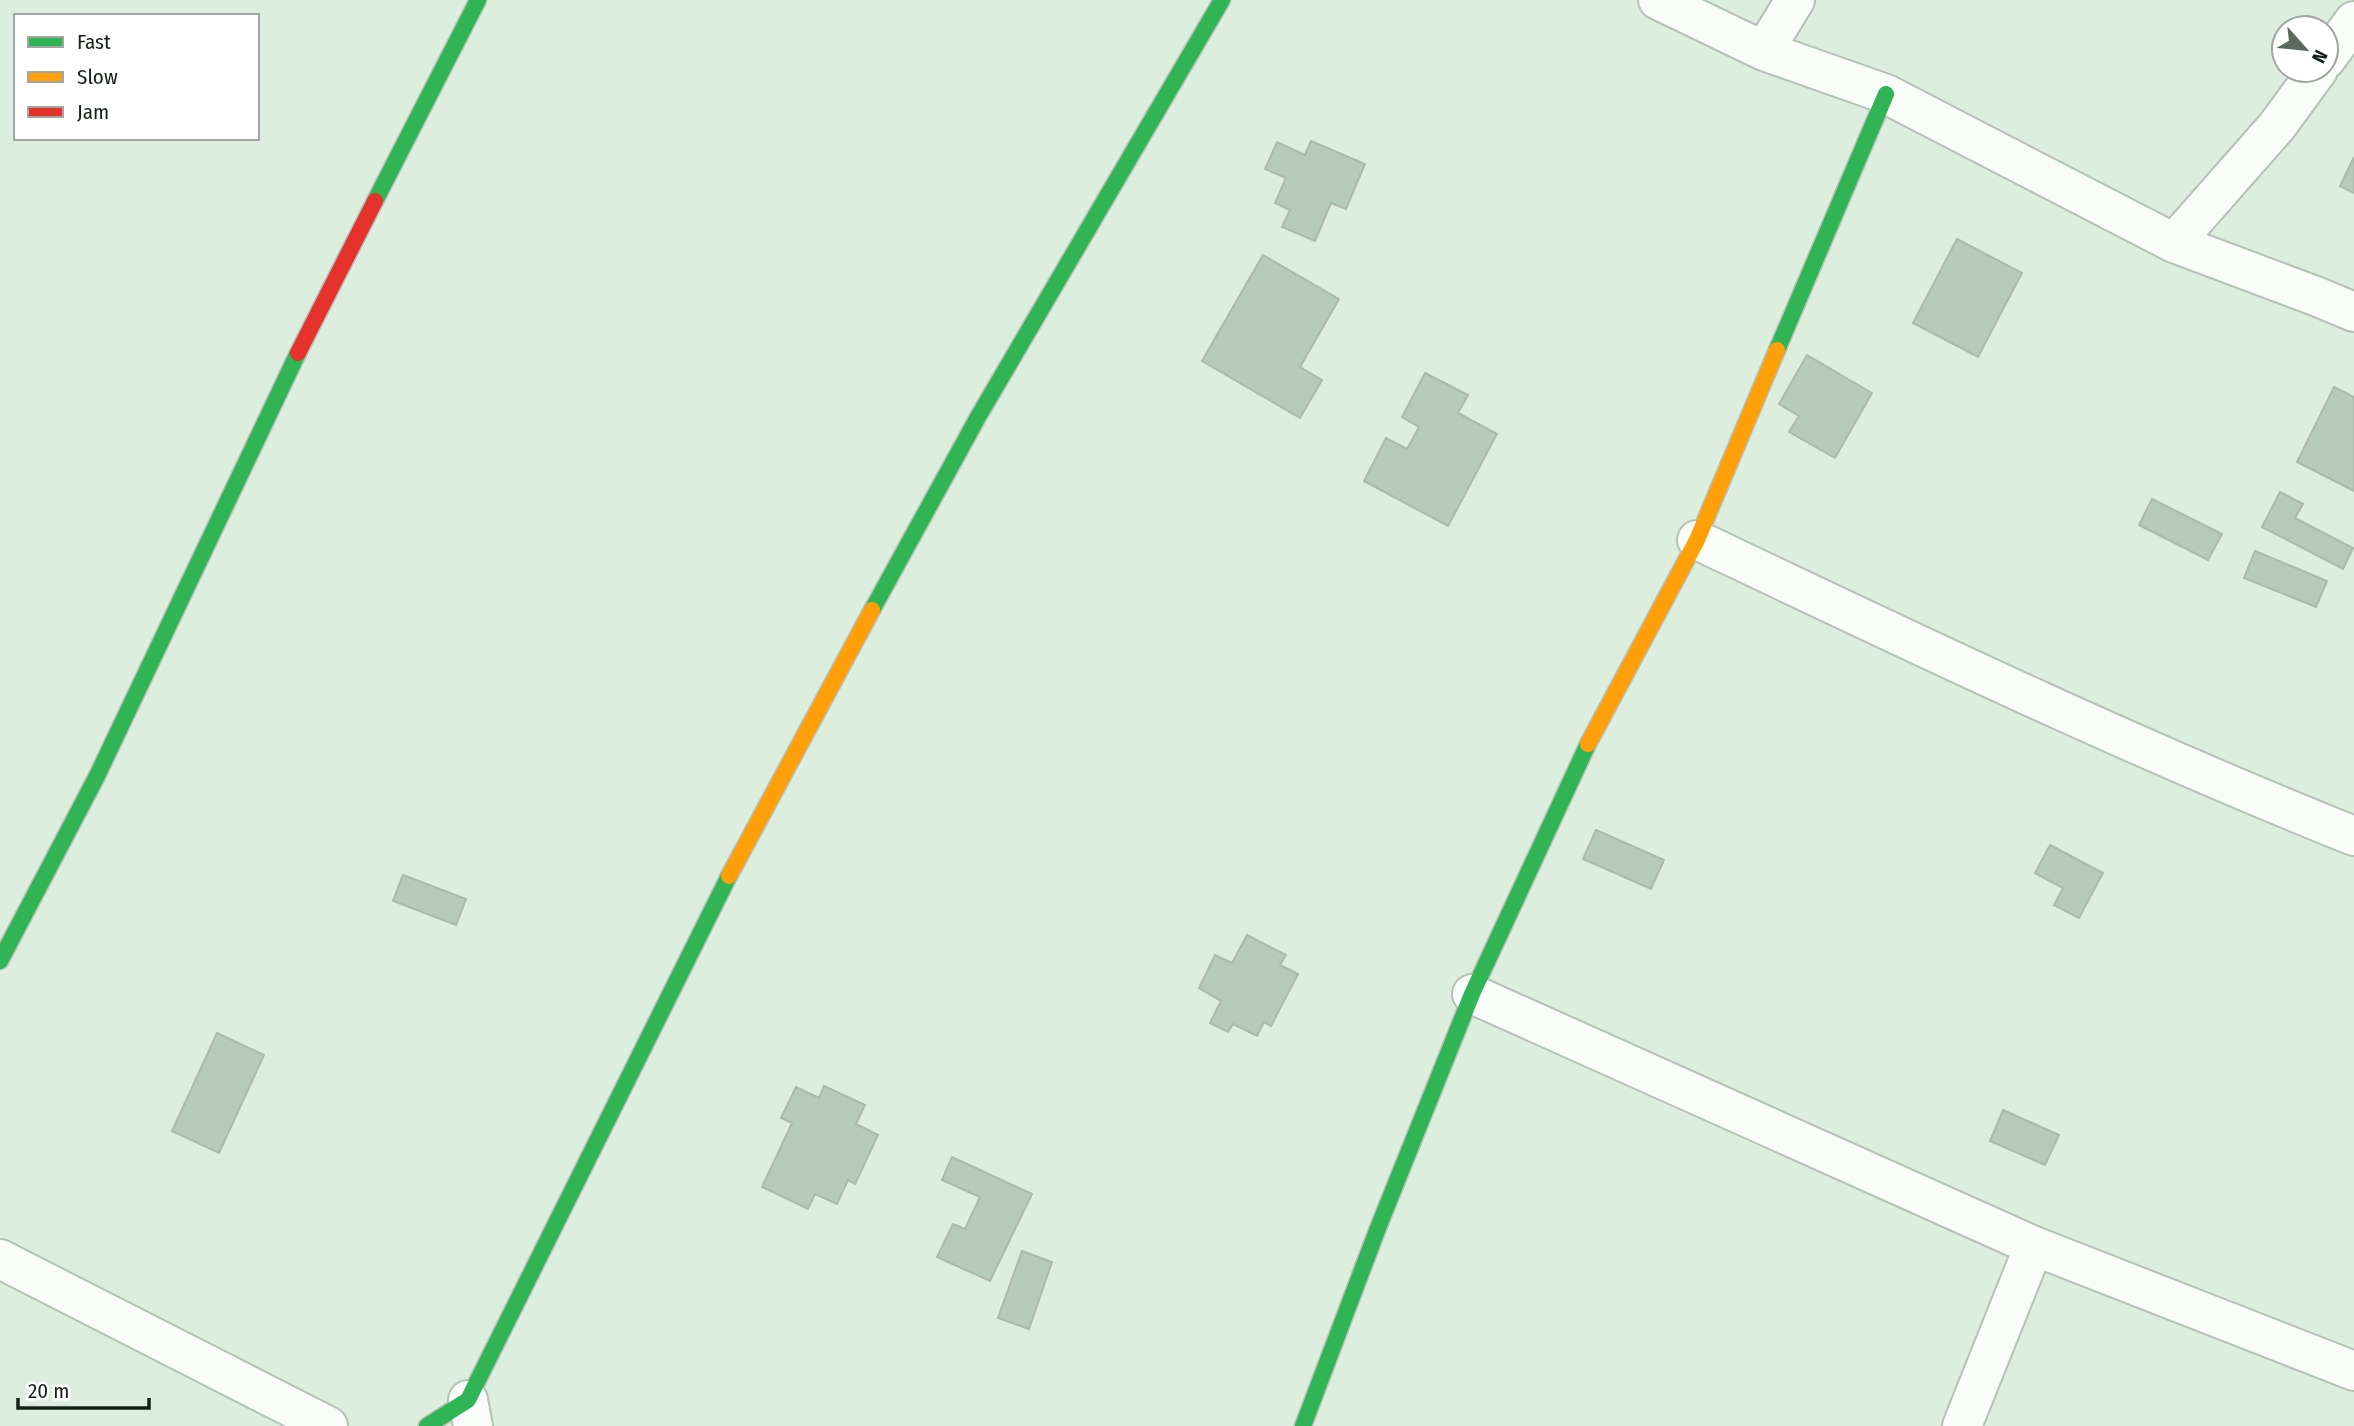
<svg xmlns="http://www.w3.org/2000/svg" width="2354" height="1426" font-family="'Fira Sans Condensed',sans-serif">
<rect width="100%" height="100%" fill="#ddedde"/>
<path fill="#b6ccb8" stroke="#acb9ad" stroke-width="2" d="M1311,141L1365,164L1346,209L1331,203L1315,241L1282,227L1290,210L1275,203L1286,178L1265,169L1277,142L1305,155Z
M2354,157V193L2340,186Z
M1957,239L2022,273L1978,357L1913,323Z
M1263,255L1339,299L1300,367L1322,380L1300,418L1202,361Z
M1807,355L1872,393L1835,458L1789,432L1799,416L1779,404Z
M1425,373L1468,395L1458,413L1497,434L1448,526L1364,481L1386,438L1407,449L1419,427L1402,417Z
M2334,387L2354,397V491L2297,462Z
M2280,492L2303,504L2295,518L2353,548L2343,569L2262,527Z
M2152,499L2222,534L2208,560L2139,525Z
M2255,551L2327,581L2316,607L2244,578Z
M1596,830L1664,860L1651,889L1583,859Z
M2050,845L2103,873L2079,918L2054,905L2063,888L2035,873Z
M403,875L466,899L456,925L393,901Z
M1247,935L1286,955L1280,965L1298,974L1271,1026L1264,1022L1257,1036L1233,1024L1228,1032L1210,1023L1221,1001L1199,988L1215,955L1232,963Z
M217,1033L264,1055L219,1153L172,1131Z
M824,1086L865,1105L856,1124L878,1135L855,1184L848,1180L837,1204L815,1194L808,1209L762,1187L792,1123L781,1118L796,1087L819,1098Z
M2003,1110L2059,1135L2045,1165L1990,1141Z
M952,1157L1032,1194L990,1281L937,1257L953,1224L965,1229L980,1197L942,1180Z
M1022,1251L1052,1262L1029,1329L998,1318Z"/>
<g fill="none" stroke-linecap="round" stroke-linejoin="round">
<g stroke="#b5c2b6" stroke-width="42">
<path id="street" d="M1658,0L1764,51L1886,94L2174,243L2318,297L2354,312
M1764,51L1795,0
M2326,59L2354,21
M2174,243L2277,126L2318,70
M1697,540C1914,643 2131,747 2354,836
M1472,994L2034,1246L2354,1371
M0,1259L328,1426
M468,1400L473,1426
M1962,1426L2034,1246"/>
</g>
<g stroke="#b5c2b6" stroke-width="19">
<path id="fast" d="M375,201L478,0
M1777,350L1886,94
M872,610L978,417L1222,0
M0,961L97,776L298,353
M427,1426L468,1400L729,876
M1303,1426L1378,1228L1472,994L1588,744"/>
</g>
<g stroke="#b5c2b6" stroke-width="19">
<path id="slow" d="M1588,744L1697,540L1777,350
M729,876L872,610"/>
</g>
<g stroke="#b5c2b6" stroke-width="19">
<path id="jam" d="M298,353L375,201"/>
</g>
<use href="#street" stroke="#fafcfa" stroke-width="38"/>
<use href="#fast" stroke="#30b455" stroke-width="16"/>
<use href="#slow" stroke="#ff9f0a" stroke-width="16"/>
<use href="#jam" stroke="#e5322d" stroke-width="16"/>
</g>
<rect x="14" y="14" width="245" height="126" fill="#ffffff" stroke="#a1a6a2" stroke-width="2"/>
<rect x="28" y="37" width="35" height="10" fill="#30b455" stroke="#a1a6a2" stroke-width="2"/>
<text x="77" y="49" font-size="21" fill="#152016">Fast</text>
<rect x="28" y="72" width="35" height="10" fill="#ff9f0a" stroke="#a1a6a2" stroke-width="2"/>
<text x="77" y="84" font-size="21" fill="#152016">Slow</text>
<rect x="28" y="107" width="35" height="10" fill="#e5322d" stroke="#a1a6a2" stroke-width="2"/>
<text x="77" y="119" font-size="21" fill="#152016">Jam</text>
<g transform="translate(2305 49) rotate(117)"><circle r="33" fill="#ffffff" stroke="#a1a6a2" stroke-width="2"/>
<path d="M0-5L12 26L0 18L-12 26Z" fill="#5b685c"/>
<text y="-10" font-size="19" font-weight="bold" text-anchor="middle" fill="#152016">N</text>
</g>
<path d="M18 1398v10h131v-10" fill="none" stroke="#152016" stroke-width="3.5"/>
<text x="28" y="1398" font-size="21" fill="#152016" stroke="#ffffff" stroke-width="5" paint-order="stroke">20 m</text>
</svg>
